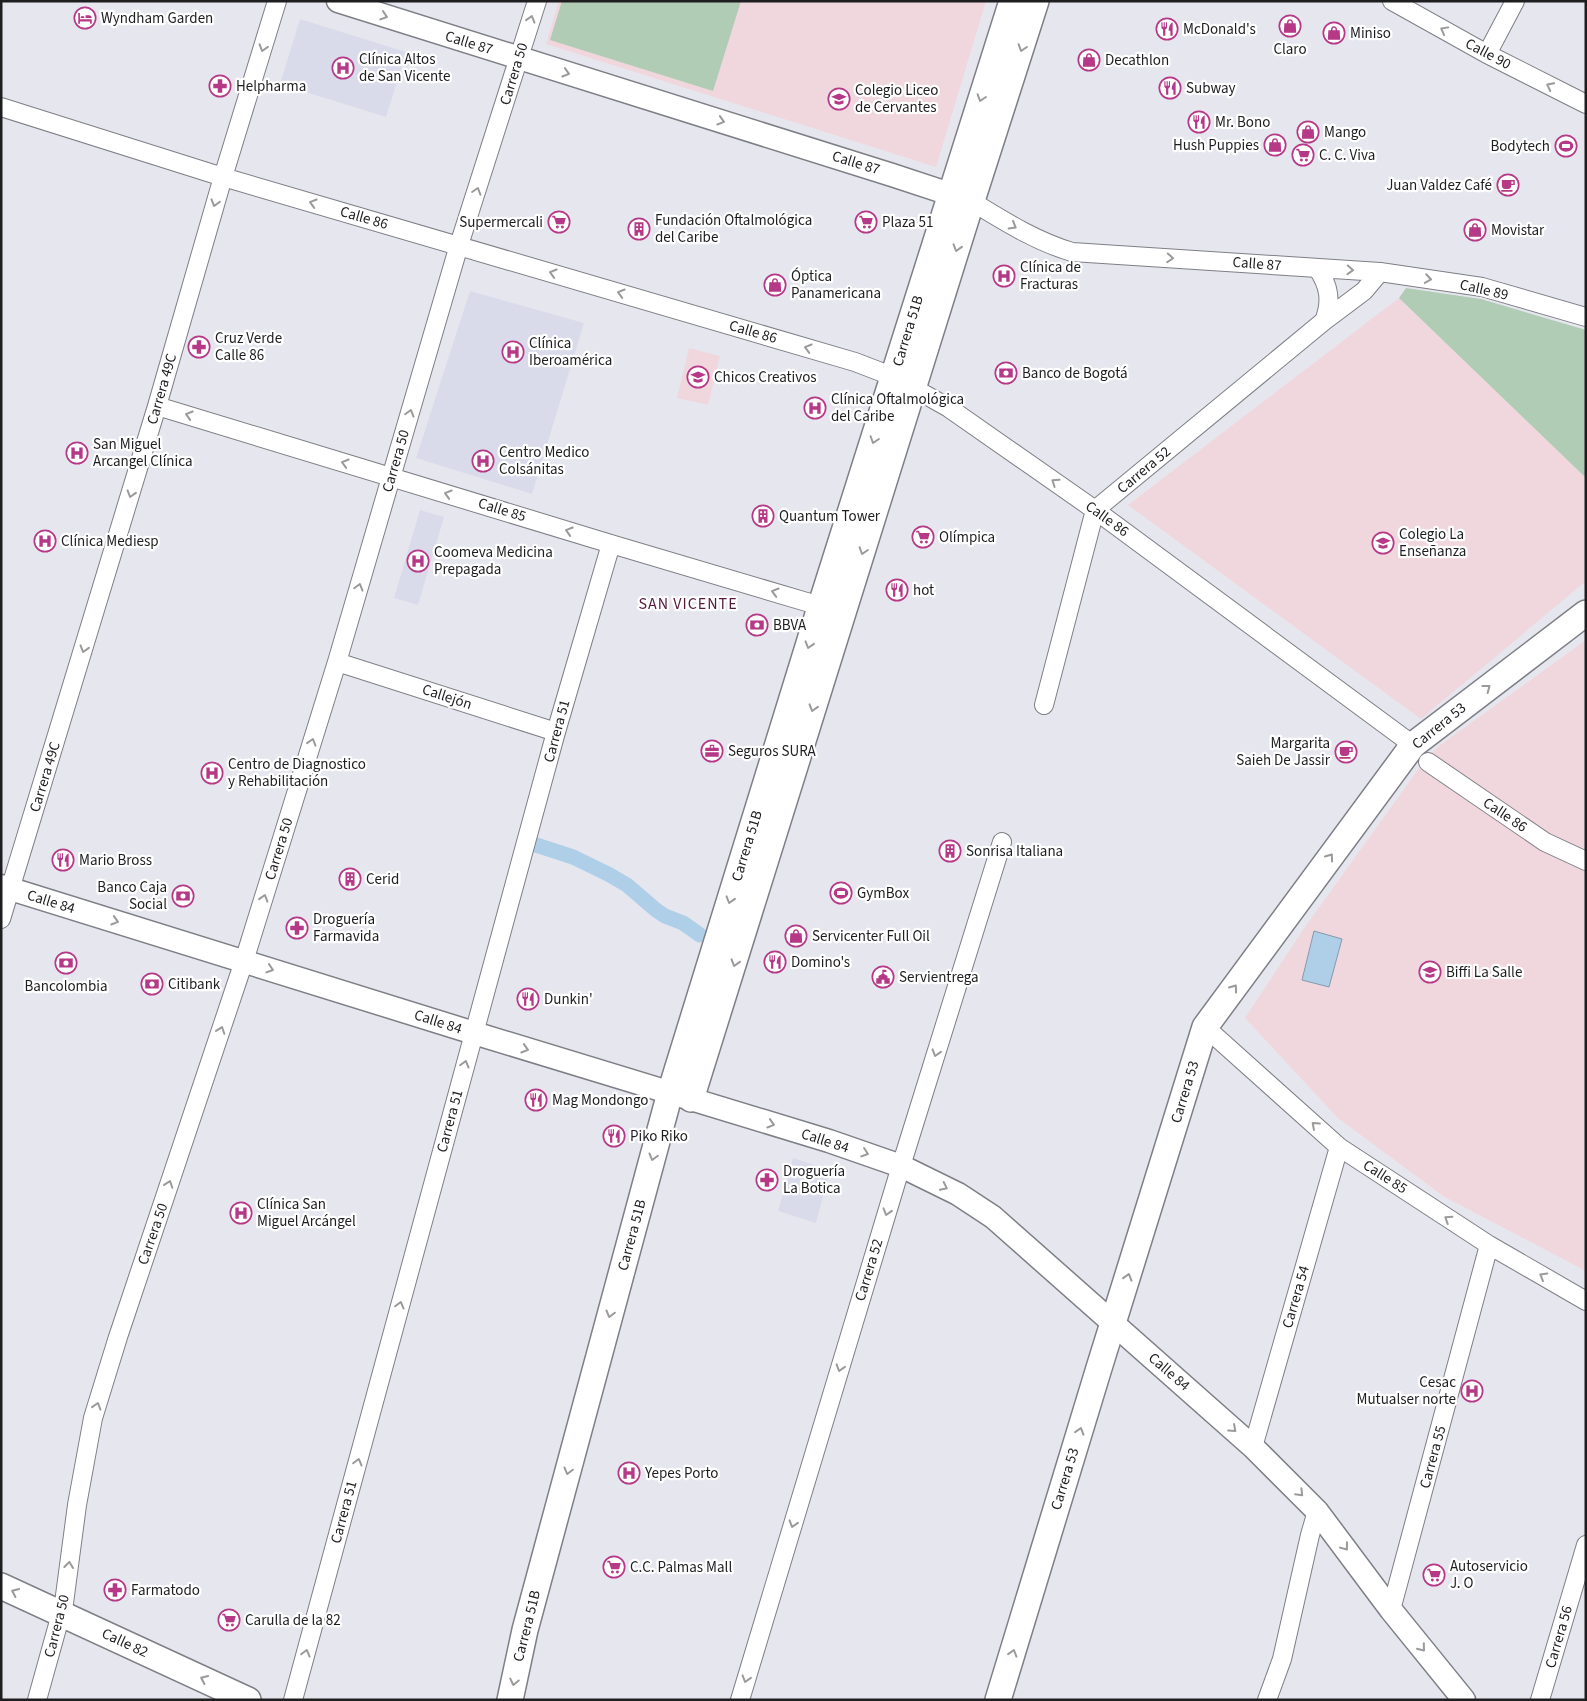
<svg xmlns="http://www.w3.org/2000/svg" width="1587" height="1701" font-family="'Source Sans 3',sans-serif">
<rect width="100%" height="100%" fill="#e6e7ee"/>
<path fill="#d9dbea" d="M300,19L406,52L386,117L280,84Z
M470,291L584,323L532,494L416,458Z
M420,510L444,517L418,605L394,598Z
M793,1158L830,1170L816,1223L778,1211Z"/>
<path fill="#f0d6dd" d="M559,1H986L936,167L546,44Z
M1399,298L1586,478V581L1421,719L1128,505Z
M689,348L720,356L708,405L677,398Z
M1586,640V1271L1443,1196L1338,1118L1245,1018L1305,927L1427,757L1439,746Z"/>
<path fill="#b0ccb5" d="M562,1H741L713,91L550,40Z
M1406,288L1481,299L1586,330V478L1399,298Z"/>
<path fill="#afcfe9" stroke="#849aad" d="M1314,931L1342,939L1329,987L1302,980Z"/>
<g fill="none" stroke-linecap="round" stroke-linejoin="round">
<path stroke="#afcfe9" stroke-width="15" d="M527,842L573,857L608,874L627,885L656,910L665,916L683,923L700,935"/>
<g stroke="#7e7f86" stroke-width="20">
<path id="minor" d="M1392,1L1487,54L1586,104
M1487,54L1515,1
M1,107L223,177L855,362L894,377L949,408L1095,510L1413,745
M971,201C1004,221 1035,241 1072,252L1380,272L1482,287L1586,317
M1317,268C1329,285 1332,301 1324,321
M157,406L611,544L810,603L827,617
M337,662L556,732
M1044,705L1095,510L1324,321L1364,291L1380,272
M1428,762L1545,842L1586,861
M1,919L157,406L223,177L277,1
M1205,1027L1339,1147L1489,1245L1586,1301
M1253,1447L1339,1147
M1391,1610L1489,1245
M37,1700L64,1603L77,1505L93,1418L118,1337L244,961L337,662L459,245L537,1
M293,1700L501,934L556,732L611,544
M740,1700L901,1166L1002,842
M1267,1700L1282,1659L1310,1535L1317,1511
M1540,1700L1586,1545"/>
</g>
<g stroke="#7e7f86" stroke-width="25">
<path id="tertiary" d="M338,1L892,175L968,200
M1,886L474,1033L829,1141L901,1166L958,1194L993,1217L1253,1447L1317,1511L1391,1610L1464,1700"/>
</g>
<g stroke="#7e7f86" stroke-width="28">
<path id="secondary" d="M691,1099L967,216L1036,1
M1,1586L248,1700
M510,1700L525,1630L670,1093L819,611L1012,1
M998,1700L1099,1368L1205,1027L1413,745L1586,613"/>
</g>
<use href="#minor" stroke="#fff" stroke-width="18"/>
<use href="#tertiary" stroke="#fff" stroke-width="22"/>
<use href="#secondary" stroke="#fff" stroke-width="25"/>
</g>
<defs><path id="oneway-chevron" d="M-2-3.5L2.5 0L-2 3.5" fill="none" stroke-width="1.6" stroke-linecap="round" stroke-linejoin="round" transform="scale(1.25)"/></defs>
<g stroke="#9a9a9b">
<use href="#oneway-chevron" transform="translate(384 16) rotate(18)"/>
<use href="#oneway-chevron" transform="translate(531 19) rotate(-73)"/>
<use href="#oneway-chevron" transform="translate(1444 30) rotate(-151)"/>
<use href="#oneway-chevron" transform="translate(263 48) rotate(107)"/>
<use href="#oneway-chevron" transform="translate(1022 48) rotate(108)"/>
<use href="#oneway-chevron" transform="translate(566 73) rotate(17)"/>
<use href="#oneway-chevron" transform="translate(1550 86) rotate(-153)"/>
<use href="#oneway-chevron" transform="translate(981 98) rotate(108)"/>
<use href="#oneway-chevron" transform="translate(721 121) rotate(17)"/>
<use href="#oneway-chevron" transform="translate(477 191) rotate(-72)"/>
<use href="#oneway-chevron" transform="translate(215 203) rotate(106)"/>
<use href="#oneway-chevron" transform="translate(313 203) rotate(-164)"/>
<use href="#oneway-chevron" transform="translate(1013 226) rotate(30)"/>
<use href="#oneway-chevron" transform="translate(957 248) rotate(107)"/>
<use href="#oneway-chevron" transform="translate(1170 258) rotate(4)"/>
<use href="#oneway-chevron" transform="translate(1350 270) rotate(3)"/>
<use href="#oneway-chevron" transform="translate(553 273) rotate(-163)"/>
<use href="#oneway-chevron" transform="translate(1428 279) rotate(9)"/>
<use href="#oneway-chevron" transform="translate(621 293) rotate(-164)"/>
<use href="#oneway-chevron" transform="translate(808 348) rotate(-164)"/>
<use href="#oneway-chevron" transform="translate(410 413) rotate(-74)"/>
<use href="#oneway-chevron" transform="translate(189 415) rotate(-163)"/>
<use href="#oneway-chevron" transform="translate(874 440) rotate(108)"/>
<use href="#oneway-chevron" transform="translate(345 463) rotate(-163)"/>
<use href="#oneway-chevron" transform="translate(1055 482) rotate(-145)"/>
<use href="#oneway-chevron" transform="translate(131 494) rotate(107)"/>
<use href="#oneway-chevron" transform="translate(448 494) rotate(-163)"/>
<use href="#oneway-chevron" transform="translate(569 531) rotate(-163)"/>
<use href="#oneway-chevron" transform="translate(863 551) rotate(108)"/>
<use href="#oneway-chevron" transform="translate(359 587) rotate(-74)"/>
<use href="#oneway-chevron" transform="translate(775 592) rotate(-164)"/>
<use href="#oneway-chevron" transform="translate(809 645) rotate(107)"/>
<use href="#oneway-chevron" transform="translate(84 649) rotate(107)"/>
<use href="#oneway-chevron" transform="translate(1487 688) rotate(-37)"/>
<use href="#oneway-chevron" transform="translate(813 708) rotate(107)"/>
<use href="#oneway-chevron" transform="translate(312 742) rotate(-73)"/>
<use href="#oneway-chevron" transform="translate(1330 857) rotate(-54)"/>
<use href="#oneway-chevron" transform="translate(264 898) rotate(-73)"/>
<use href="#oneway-chevron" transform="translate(730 900) rotate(107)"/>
<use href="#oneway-chevron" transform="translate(115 921) rotate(17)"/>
<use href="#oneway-chevron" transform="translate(735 963) rotate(107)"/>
<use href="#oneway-chevron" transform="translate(270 969) rotate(18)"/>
<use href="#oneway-chevron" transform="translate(1234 988) rotate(-54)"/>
<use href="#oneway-chevron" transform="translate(221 1030) rotate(-71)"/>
<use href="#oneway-chevron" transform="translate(525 1049) rotate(17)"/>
<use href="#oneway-chevron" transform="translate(936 1053) rotate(107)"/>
<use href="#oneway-chevron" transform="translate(465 1064) rotate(-75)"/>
<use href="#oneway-chevron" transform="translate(771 1124) rotate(17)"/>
<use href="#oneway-chevron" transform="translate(1315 1125) rotate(-138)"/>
<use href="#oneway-chevron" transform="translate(865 1153) rotate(19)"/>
<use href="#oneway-chevron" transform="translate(653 1157) rotate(105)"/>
<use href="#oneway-chevron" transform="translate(169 1184) rotate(-71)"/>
<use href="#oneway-chevron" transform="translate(944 1187) rotate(26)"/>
<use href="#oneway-chevron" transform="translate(887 1212) rotate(107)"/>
<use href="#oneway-chevron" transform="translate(1448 1219) rotate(-147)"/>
<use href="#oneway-chevron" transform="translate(1543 1276) rotate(-150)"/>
<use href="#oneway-chevron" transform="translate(1128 1277) rotate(-73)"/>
<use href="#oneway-chevron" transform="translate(400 1305) rotate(-75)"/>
<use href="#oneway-chevron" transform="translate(610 1314) rotate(105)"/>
<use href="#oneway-chevron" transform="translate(840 1368) rotate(107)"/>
<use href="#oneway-chevron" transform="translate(97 1406) rotate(-73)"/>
<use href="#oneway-chevron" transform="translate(1233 1429) rotate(42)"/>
<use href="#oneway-chevron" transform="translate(1080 1431) rotate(-73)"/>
<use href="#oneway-chevron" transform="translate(358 1462) rotate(-75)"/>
<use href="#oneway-chevron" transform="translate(568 1471) rotate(105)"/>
<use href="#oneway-chevron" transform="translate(1300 1493) rotate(46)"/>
<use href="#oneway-chevron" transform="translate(793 1524) rotate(107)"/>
<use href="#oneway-chevron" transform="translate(1345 1547) rotate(53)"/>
<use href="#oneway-chevron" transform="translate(69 1565) rotate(-83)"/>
<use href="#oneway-chevron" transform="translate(15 1592) rotate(-155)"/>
<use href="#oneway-chevron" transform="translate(1422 1648) rotate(51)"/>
<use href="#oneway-chevron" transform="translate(306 1653) rotate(-75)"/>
<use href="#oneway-chevron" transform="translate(1013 1653) rotate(-73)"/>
<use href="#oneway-chevron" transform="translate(204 1679) rotate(-155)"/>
<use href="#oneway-chevron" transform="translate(746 1679) rotate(107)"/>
<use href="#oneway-chevron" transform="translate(514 1682) rotate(102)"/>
</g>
<defs>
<g id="hotel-ring" transform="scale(1.125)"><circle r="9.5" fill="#fff" stroke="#b63987" stroke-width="1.5"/><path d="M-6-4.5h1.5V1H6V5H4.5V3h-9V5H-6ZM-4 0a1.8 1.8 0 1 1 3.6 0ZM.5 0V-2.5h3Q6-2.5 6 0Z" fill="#b63987"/></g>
<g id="shop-ring" transform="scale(1.125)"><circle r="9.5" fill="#fff" stroke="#b63987" stroke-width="1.5"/><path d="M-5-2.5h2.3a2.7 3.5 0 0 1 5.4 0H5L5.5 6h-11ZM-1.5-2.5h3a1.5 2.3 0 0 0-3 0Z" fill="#b63987"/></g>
<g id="restaurant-ring" transform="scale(1.125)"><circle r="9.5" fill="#fff" stroke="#b63987" stroke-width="1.5"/><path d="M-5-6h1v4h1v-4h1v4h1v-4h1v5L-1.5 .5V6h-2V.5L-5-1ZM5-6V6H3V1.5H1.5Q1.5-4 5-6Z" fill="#b63987"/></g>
<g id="hospital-ring" transform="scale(1.125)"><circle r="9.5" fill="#fff" stroke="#b63987" stroke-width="1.5"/><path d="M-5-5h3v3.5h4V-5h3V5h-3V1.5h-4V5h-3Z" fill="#b63987"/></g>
<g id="pharmacy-ring" transform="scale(1.125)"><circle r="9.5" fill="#fff" stroke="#b63987" stroke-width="1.5"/><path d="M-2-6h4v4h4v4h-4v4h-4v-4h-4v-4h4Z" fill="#b63987"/></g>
<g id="school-ring" transform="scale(1.125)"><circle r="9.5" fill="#fff" stroke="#b63987" stroke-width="1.5"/><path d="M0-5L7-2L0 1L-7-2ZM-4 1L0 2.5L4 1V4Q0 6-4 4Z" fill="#b63987"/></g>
<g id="stadium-ring" transform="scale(1.125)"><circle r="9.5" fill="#fff" stroke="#b63987" stroke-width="1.5"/><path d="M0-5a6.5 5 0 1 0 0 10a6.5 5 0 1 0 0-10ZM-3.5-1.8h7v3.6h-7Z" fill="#b63987"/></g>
<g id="supermarket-ring" transform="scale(1.125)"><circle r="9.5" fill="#fff" stroke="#b63987" stroke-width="1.5"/><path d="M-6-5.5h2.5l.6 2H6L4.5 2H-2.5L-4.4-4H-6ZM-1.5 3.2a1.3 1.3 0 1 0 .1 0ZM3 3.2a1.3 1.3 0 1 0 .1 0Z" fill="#b63987"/></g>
<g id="cafe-ring" transform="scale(1.125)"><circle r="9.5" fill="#fff" stroke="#b63987" stroke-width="1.5"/><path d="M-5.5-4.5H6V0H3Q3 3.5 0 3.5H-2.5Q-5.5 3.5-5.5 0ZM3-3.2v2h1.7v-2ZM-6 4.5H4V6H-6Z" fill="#b63987"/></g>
<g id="building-ring" transform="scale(1.125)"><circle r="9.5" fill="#fff" stroke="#b63987" stroke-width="1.5"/><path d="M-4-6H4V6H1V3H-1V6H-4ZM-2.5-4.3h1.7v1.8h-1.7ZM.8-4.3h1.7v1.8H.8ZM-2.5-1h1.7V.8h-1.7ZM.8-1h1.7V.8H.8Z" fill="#b63987"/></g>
<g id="bank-ring" transform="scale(1.125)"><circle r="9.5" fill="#fff" stroke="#b63987" stroke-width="1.5"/><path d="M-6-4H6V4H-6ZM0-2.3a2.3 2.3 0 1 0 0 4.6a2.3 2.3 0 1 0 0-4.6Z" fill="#b63987"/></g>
<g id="office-ring" transform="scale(1.125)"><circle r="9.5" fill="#fff" stroke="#b63987" stroke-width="1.5"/><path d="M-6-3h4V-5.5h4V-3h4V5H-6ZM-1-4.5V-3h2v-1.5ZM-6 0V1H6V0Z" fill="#b63987"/></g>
<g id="civic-ring" transform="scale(1.125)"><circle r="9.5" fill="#fff" stroke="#b63987" stroke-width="1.5"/><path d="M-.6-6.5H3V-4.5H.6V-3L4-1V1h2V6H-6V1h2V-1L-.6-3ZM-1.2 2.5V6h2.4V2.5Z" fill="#b63987"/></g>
</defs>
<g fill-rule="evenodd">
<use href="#hotel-ring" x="85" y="18"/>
<use href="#shop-ring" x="1290" y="26"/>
<use href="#restaurant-ring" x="1167" y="29"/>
<use href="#shop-ring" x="1334" y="33"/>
<use href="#shop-ring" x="1089" y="60"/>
<use href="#hospital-ring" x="343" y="68"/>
<use href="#pharmacy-ring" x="220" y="86"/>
<use href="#restaurant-ring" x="1170" y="88"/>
<use href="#school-ring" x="839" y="99"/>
<use href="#restaurant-ring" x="1199" y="122"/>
<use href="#shop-ring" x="1308" y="132"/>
<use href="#shop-ring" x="1275" y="145"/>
<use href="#stadium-ring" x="1566" y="146"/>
<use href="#supermarket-ring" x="1303" y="155"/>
<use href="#cafe-ring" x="1508" y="185"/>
<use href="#supermarket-ring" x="559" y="222"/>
<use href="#supermarket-ring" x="866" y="222"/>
<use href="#building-ring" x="639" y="229"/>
<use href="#shop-ring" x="1475" y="230"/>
<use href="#hospital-ring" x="1004" y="276"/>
<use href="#shop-ring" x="775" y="285"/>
<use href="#pharmacy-ring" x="199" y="347"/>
<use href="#hospital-ring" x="513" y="352"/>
<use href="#bank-ring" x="1006" y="373"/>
<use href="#school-ring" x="698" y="377"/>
<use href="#hospital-ring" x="815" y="408"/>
<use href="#hospital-ring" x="77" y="453"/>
<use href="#hospital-ring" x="483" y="461"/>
<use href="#building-ring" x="763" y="516"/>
<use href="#supermarket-ring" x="923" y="537"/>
<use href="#hospital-ring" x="45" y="541"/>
<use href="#school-ring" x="1383" y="543"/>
<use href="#hospital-ring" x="418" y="561"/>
<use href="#restaurant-ring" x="897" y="590"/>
<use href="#bank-ring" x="757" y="625"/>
<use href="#office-ring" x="712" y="751"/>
<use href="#cafe-ring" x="1346" y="752"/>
<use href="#hospital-ring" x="212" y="773"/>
<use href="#building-ring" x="950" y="851"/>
<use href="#restaurant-ring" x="63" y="860"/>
<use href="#building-ring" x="350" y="879"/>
<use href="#stadium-ring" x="841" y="893"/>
<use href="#bank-ring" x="183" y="896"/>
<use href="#pharmacy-ring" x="297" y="928"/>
<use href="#shop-ring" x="796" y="936"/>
<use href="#restaurant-ring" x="775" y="962"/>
<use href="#bank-ring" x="66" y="963"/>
<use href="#school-ring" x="1430" y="972"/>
<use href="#civic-ring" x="883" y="977"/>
<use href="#bank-ring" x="152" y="984"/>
<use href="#restaurant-ring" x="528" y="999"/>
<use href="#restaurant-ring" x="536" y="1100"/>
<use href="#restaurant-ring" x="614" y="1136"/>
<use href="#pharmacy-ring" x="767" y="1180"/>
<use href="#hospital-ring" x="241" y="1213"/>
<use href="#hospital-ring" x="1472" y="1391"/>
<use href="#hospital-ring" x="629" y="1473"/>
<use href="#supermarket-ring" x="614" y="1567"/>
<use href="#supermarket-ring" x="1434" y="1575"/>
<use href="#pharmacy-ring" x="115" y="1590"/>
<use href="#supermarket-ring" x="229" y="1620"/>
</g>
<g text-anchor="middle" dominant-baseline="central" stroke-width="4.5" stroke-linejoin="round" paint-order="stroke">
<g font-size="15" fill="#1e1e21" stroke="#fff" text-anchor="start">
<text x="101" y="18">Wyndham Garden</text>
<text x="1183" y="29">McDonald's</text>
<text x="1350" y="33">Miniso</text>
<text x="1290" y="49" text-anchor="middle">Claro</text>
<text x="359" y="59">Clínica Altos<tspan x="359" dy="17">de San Vicente</tspan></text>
<text x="1105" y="60">Decathlon</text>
<text x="236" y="86">Helpharma</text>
<text x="1186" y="88">Subway</text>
<text x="855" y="90">Colegio Liceo<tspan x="855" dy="17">de Cervantes</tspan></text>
<text x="1215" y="122">Mr. Bono</text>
<text x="1324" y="132">Mango</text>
<text x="1259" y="145" text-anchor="end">Hush Puppies</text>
<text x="1550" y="146" text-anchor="end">Bodytech</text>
<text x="1319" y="155">C. C. Viva</text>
<text x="1492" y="185" text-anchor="end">Juan Valdez Café</text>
<text x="655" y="220">Fundación Oftalmológica<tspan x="655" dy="17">del Caribe</tspan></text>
<text x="543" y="222" text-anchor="end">Supermercali</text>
<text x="882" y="222">Plaza 51</text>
<text x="1491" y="230">Movistar</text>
<text x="1020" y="267">Clínica de<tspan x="1020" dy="17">Fracturas</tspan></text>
<text x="791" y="276">Óptica<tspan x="791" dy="17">Panamericana</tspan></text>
<text x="215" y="338">Cruz Verde<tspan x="215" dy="17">Calle 86</tspan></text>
<text x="529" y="343">Clínica<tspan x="529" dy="17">Iberoamérica</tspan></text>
<text x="1022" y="373">Banco de Bogotá</text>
<text x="714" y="377">Chicos Creativos</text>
<text x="831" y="399">Clínica Oftalmológica<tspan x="831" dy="17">del Caribe</tspan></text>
<text x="93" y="444">San Miguel<tspan x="93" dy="17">Arcangel Clínica</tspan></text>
<text x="499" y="452">Centro Medico<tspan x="499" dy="17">Colsánitas</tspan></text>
<text x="779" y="516">Quantum Tower</text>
<text x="1399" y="534">Colegio La<tspan x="1399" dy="17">Enseñanza</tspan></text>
<text x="939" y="537">Olímpica</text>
<text x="61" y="541">Clínica Mediesp</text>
<text x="434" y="552">Coomeva Medicina<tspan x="434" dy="17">Prepagada</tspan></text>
<text x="913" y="590">hot</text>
<text x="773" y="625">BBVA</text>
<text x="1330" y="743" text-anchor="end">Margarita<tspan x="1330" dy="17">Saieh De Jassir</tspan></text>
<text x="728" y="751">Seguros SURA</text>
<text x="228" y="764">Centro de Diagnostico<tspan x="228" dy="17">y Rehabilitación</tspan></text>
<text x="966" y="851">Sonrisa Italiana</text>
<text x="79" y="860">Mario Bross</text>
<text x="366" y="879">Cerid</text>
<text x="167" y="887" text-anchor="end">Banco Caja<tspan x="167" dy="17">Social</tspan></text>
<text x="857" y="893">GymBox</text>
<text x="313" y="919">Droguería<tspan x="313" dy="17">Farmavida</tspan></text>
<text x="812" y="936">Servicenter Full Oil</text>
<text x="791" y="962">Domino's</text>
<text x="1446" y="972">Biffi La Salle</text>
<text x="899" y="977">Servientrega</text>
<text x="168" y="984">Citibank</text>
<text x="66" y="986" text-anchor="middle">Bancolombia</text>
<text x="544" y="999">Dunkin'</text>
<text x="552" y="1100">Mag Mondongo</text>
<text x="630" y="1136">Piko Riko</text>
<text x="783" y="1171">Droguería<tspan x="783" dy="17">La Botica</tspan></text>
<text x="257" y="1204">Clínica San<tspan x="257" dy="17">Miguel Arcángel</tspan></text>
<text x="1456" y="1382" text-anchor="end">Cesac<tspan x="1456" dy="17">Mutualser norte</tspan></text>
<text x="645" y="1473">Yepes Porto</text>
<text x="1450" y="1566">Autoservicio<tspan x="1450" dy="17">J. O</tspan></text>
<text x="630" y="1567">C.C. Palmas Mall</text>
<text x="131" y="1590">Farmatodo</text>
<text x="245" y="1620">Carulla de la 82</text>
</g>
<g font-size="15" fill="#1e1e21" stroke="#fff">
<text transform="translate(469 43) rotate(17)">Calle 87</text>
<text transform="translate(1488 54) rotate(28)">Calle 90</text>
<text transform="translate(514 74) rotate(-73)">Carrera 50</text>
<text transform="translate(856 163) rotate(17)">Calle 87</text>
<text transform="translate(364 218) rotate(16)">Calle 86</text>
<text transform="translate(1257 264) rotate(4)">Calle 87</text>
<text transform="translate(1484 290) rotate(13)">Calle 89</text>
<text transform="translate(908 331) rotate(-73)">Carrera 51B</text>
<text transform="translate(753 332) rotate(16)">Calle 86</text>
<text transform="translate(162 389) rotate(-74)">Carrera 49C</text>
<text transform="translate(396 461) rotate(-74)">Carrera 50</text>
<text transform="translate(1144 470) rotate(-40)">Carrera 52</text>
<text transform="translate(502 510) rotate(17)">Calle 85</text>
<text transform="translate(1107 519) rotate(36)">Calle 86</text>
<text transform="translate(447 697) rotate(18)">Callejón</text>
<text transform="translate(1439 726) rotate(-39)">Carrera 53</text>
<text transform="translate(557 731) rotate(-75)">Carrera 51</text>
<text transform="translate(45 777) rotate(-73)">Carrera 49C</text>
<text transform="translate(1505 815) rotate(34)">Calle 86</text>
<text transform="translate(747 846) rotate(-73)">Carrera 51B</text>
<text transform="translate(279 849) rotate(-73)">Carrera 50</text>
<text transform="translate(51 902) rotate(17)">Calle 84</text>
<text transform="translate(438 1022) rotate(18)">Calle 84</text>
<text transform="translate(1185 1092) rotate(-73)">Carrera 53</text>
<text transform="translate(450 1121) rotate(-75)">Carrera 51</text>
<text transform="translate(825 1141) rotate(18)">Calle 84</text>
<text transform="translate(1385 1177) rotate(33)">Calle 85</text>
<text transform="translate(153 1234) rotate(-71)">Carrera 50</text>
<text transform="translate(632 1235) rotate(-75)">Carrera 51B</text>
<text transform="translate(869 1270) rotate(-73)">Carrera 52</text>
<text transform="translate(1296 1297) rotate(-74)">Carrera 54</text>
<text transform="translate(1169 1372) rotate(41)">Calle 84</text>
<text transform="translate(1433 1457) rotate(-75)">Carrera 55</text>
<text transform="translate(1065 1479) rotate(-73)">Carrera 53</text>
<text transform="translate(344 1512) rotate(-75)">Carrera 51</text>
<text transform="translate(57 1626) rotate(-76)">Carrera 50</text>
<text transform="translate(527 1626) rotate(-76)">Carrera 51B</text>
<text transform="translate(1559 1637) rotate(-74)">Carrera 56</text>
<text transform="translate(125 1643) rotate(25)">Calle 82</text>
</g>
<g font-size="16" letter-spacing="1" fill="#55193e" stroke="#fff">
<text x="688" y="604">SAN VICENTE</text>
</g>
</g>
<rect width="1587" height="1701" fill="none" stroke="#1e1e21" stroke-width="5"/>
</svg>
